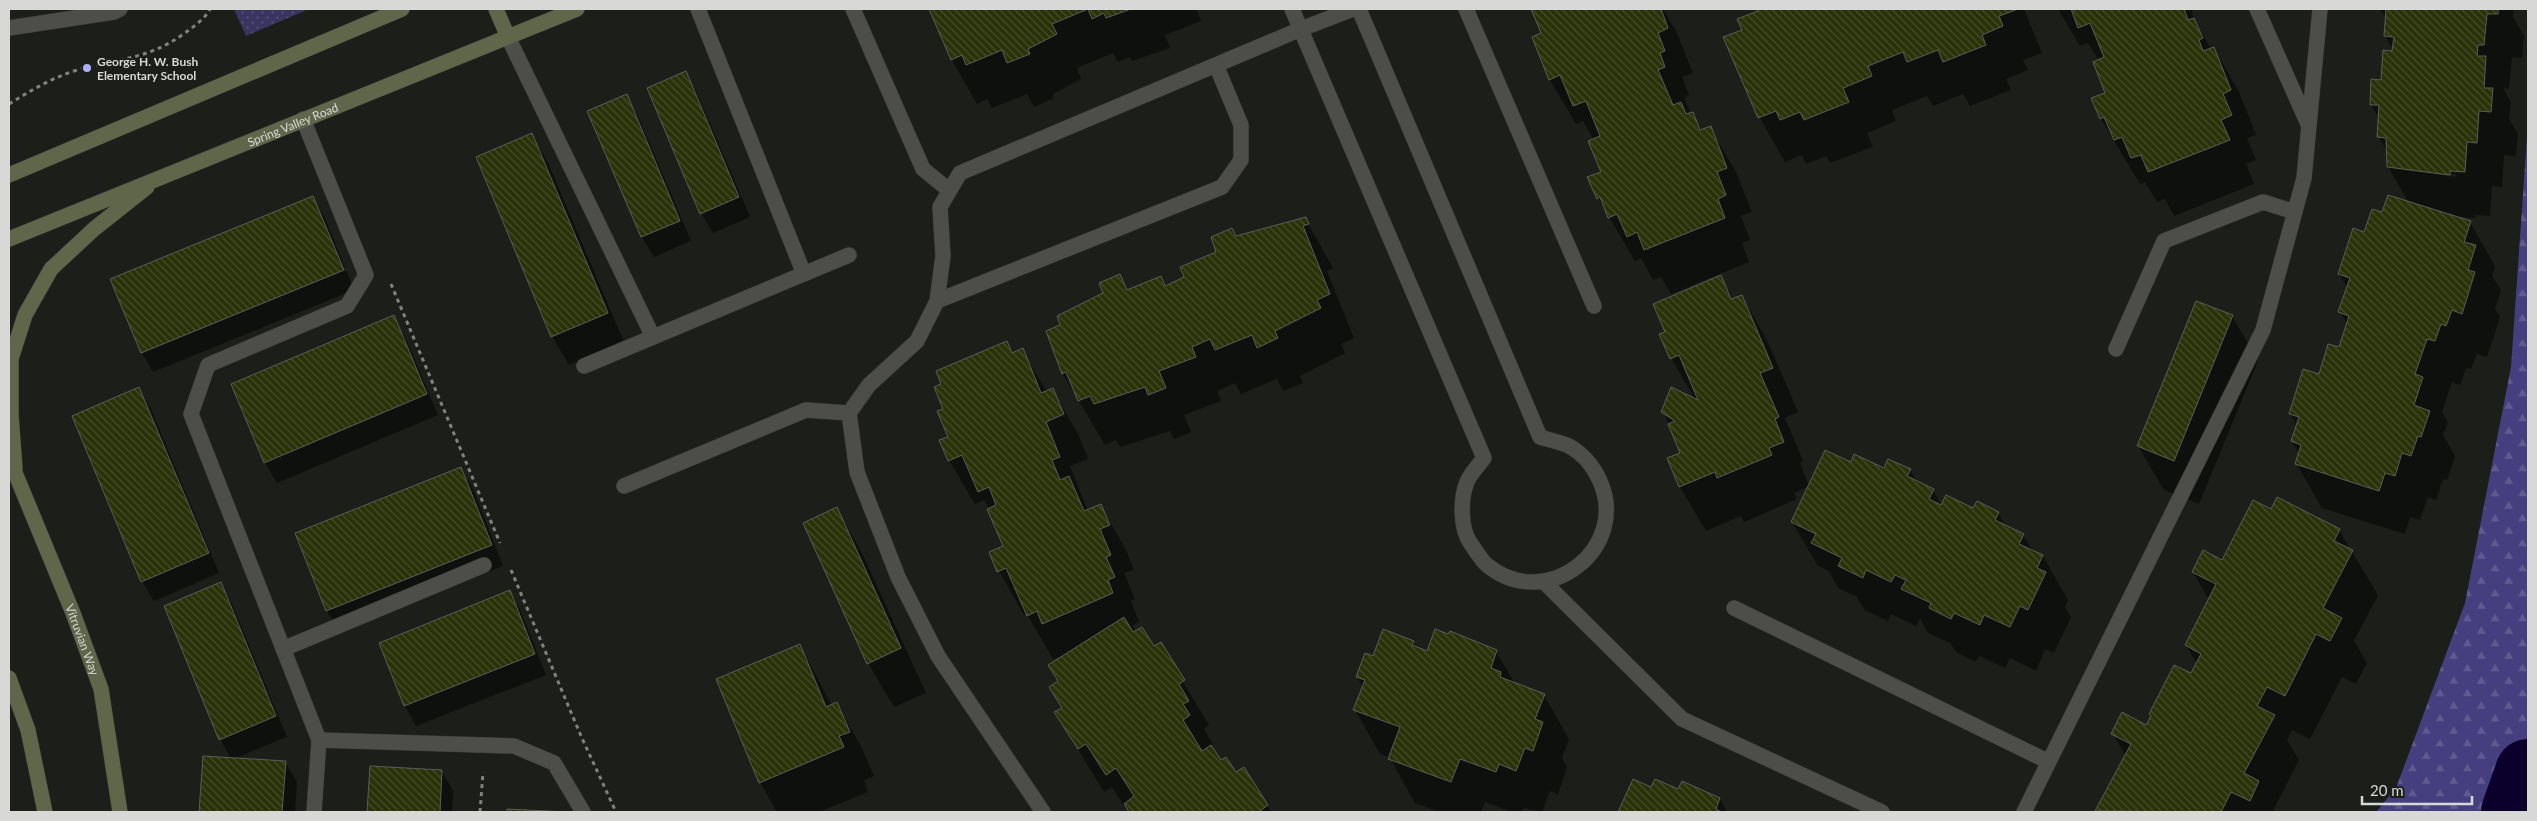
<svg xmlns="http://www.w3.org/2000/svg" width="2537" height="821" font-family="Lato,sans-serif">
<defs>
<pattern id="forest-firs" width="22" height="20" patternUnits="userSpaceOnUse" patternTransform="scale(1.25)"><rect width="22" height="20" fill="#463f7f"/><path d="M5 1l3.5 6h-7zM16 11l3.5 6h-7z" fill="#605a90"/></pattern>
<pattern id="park-dots" width="8" height="8" patternUnits="userSpaceOnUse" patternTransform="scale(1.25)"><rect width="8" height="8" fill="#393560"/><path d="M2 2h.1M6 6h.1" fill="none" stroke="#555276" stroke-width="1.8" stroke-linecap="round"/></pattern>
<pattern id="building-back-hatch" width="6" height="6" patternUnits="userSpaceOnUse" patternTransform="scale(1.25)"><rect width="6" height="6" fill="#283107"/><path d="M-1 5l2 2M0 0l6 6M5-1l2 2" fill="none" stroke="#464e2a"/></pattern>
</defs>
<rect width="100%" height="100%" fill="#1c1e19"/>
<path fill="url(#forest-firs)" d="M2528,122V812H2376L2396,788L2465,603L2511,367Z"/>
<path fill="url(#park-dots)" d="M234,9H309L246,36Z"/>
<path fill="#0007" fill-rule="evenodd" d="M931,9H1201L1197,10L1201,21L1165,35L1170,48L1132,61L1130,57L1118,62L1113,53L1077,68L1081,79L1053,94L1054,98L1034,107L1027,94L992,108L987,99L977,104L952,60Z
M1536,9H1663L1676,31L1693,73L1682,77L1689,95L1684,98L1690,111L1686,113L1687,115L1692,114L1702,131L1710,128L1736,172L1752,212L1741,216L1750,240L1742,243L1749,262L1671,294L1661,277L1653,280L1641,258L1635,261L1598,198L1602,173L1594,140L1583,121L1576,124L1550,80L1533,38L1543,34L1533,10Z
M1759,9H2024L2042,53L2023,60L2028,70L2006,79L2011,90L1970,106L1963,94L1933,106L1927,96L1892,110L1896,121L1867,133L1873,147L1830,163L1826,156L1806,164L1802,155L1785,162L1760,118L1725,38L1744,31L1760,11Z
M2058,9H2191L2194,18L2211,49L2214,48L2239,92L2256,135L2247,138L2256,160L2246,164L2254,184L2174,216L2165,199L2157,202L2145,182L2140,184L2101,119L2093,99L2106,94L2099,61L2088,43L2080,46Z
M2380,9H2514L2513,17L2524,36L2522,58L2512,57L2509,89L2503,88L2511,102L2509,119L2518,134L2516,156L2504,155L2502,187L2492,186L2490,216L2475,215V218L2453,216L2470,222L2495,266L2492,276L2501,290L2495,309L2500,317L2487,357L2477,354L2471,369L2466,368L2460,385L2452,382L2442,412L2448,422L2443,435L2455,456L2447,480L2443,479L2436,500L2428,497L2420,520L2410,517L2405,534L2322,508L2296,463L2299,454L2292,441L2297,426L2290,414L2340,348L2348,325L2340,312L2348,288L2339,274L2365,233L2383,214L2409,203L2388,167V153L2378,136L2380,120L2371,105L2394,51L2385,36L2386,19ZM2403,168L2456,174V177L2403,170Z
M685,73L697,93L750,217L713,233L701,213Z
M626,96L638,116L691,241L654,257L642,237L589,111Z
M532,135L548,163L624,342L569,365L552,336Z
M313,198L325,218L345,268L142,351V353L112,280Z
M1305,218L1333,268L1327,271L1354,338L1341,344L1345,353L1300,376L1303,383L1283,391L1277,379L1241,394L1235,383L1217,391L1221,401L1184,415L1191,432L1174,439L1170,431L1120,447L1116,440L1105,445L1063,374L1048,331L1062,325L1105,294L1120,276L1128,291L1160,278L1165,287L1186,278L1236,237Z
M346,270L354,290L153,372L142,353Z
M1720,277L1734,300L1742,296L1767,340L1798,412L1785,418L1803,461L1800,463L1809,486L1794,493L1797,499L1744,522L1741,516L1706,531L1680,487L1668,459L1682,453L1663,411L1695,399L1671,358L1667,333Z
M2232,316L2258,361L2199,504L2164,490L2138,446Z
M393,317L405,337L438,415L277,483L265,463L232,384Z
M1006,343L1013,354L1022,350L1047,392L1053,390L1078,434L1088,459L1070,466L1088,511L1101,506L1126,550L1134,570L1124,573L1135,599L1131,601L1139,622L1132,625L1136,632L1153,648L1160,644L1209,725L1204,729L1213,745L1211,747L1220,761L1267,805L1271,812H1128L1112,787L1104,792L1056,713L1063,708L1059,682L1066,655L1053,659L1027,614L1024,615L999,571L1004,547L989,509L984,500L975,504L949,460V437L945,409Z
M139,388L151,409L219,573L154,601L142,581Z
M1851,463L1884,470H1910L1917,482L1933,490L1942,506L1998,513L2006,527L2023,535L2033,551L2043,556L2068,600L2065,607L2071,617L2054,653L2045,649L2036,671L2010,658L2005,668L1979,656L1976,662L1956,652L1950,643L1928,633L1920,618L1916,626L1891,614L1888,621L1865,610L1857,597L1838,588L1829,571L1818,566L1792,522Z
M461,469L473,489L503,566L339,631L327,611L297,534Z
M837,509L862,553L926,693L894,707L868,663Z
M2271,510L2339,530L2378,595L2354,641L2367,663L2356,684L2342,677L2310,739L2292,730L2287,740L2299,760L2274,809L2276,812H2097L2126,756L2113,734L2147,726L2192,675L2197,664L2186,645L2209,600L2193,572L2223,561Z
M221,583L232,604L287,737L233,759L285,762L297,782L295,812H200L204,757L231,759L220,739Z
M510,592L521,612L546,675L416,726L405,706L381,644Z
M1413,642L1416,648L1428,652L1496,651L1515,684L1544,695L1569,739L1562,758L1567,767L1558,794L1550,791L1542,812L1524,808L1522,812H1512L1485,802L1481,812H1440L1415,803L1390,758L1380,754L1355,710L1363,687L1357,677L1374,658Z
M800,645L832,706L837,704L862,748L874,776L864,780L868,792L819,812H777L760,782Z
M371,768L442,771L453,791L452,812H369Z
M1634,781L1652,789L1679,791L1682,782L1720,799L1727,812H1619Z"/>
<g fill="none" stroke-linecap="round" stroke-linejoin="round">
<path stroke="#0b002b" stroke-width="66" d="M2514,812L2528,772"/>
</g>
<path fill="url(#building-back-hatch)" stroke="#5b5d58" d="M929,9H1131L1106,18L1104,13L1092,19L1088,9L1052,24L1057,34L1028,49L1030,54L1007,63L1002,50L966,65L962,55L951,60Z
M1531,9H1661L1668,28L1658,33L1665,51L1660,53L1665,67L1658,70L1673,105L1681,102L1686,114L1693,112L1700,130L1711,126L1727,168L1717,172L1726,195L1718,199L1725,218L1644,250L1637,232L1627,237L1617,214L1608,218L1600,197L1597,199L1587,177L1601,172L1588,141L1600,136L1586,101L1573,106L1560,75L1549,80L1532,37L1541,33Z
M1757,9H2018L1999,16L2003,26L1982,35L1986,45L1943,62L1938,50L1907,62L1903,52L1868,66L1872,76L1843,88L1849,102L1804,120L1800,112L1780,120L1776,111L1758,118L1723,37L1742,30L1737,19L1758,11Z
M2071,9H2184L2188,20L2194,18L2203,38L2199,40L2203,51L2214,47L2231,90L2223,94L2232,115L2221,120L2230,140L2148,172L2141,155L2131,158L2122,137L2114,140L2104,117L2100,119L2091,98L2105,93L2093,62L2104,57L2090,23L2078,28Z
M2386,9H2498V14H2487L2484,45H2478L2477,56H2486L2484,88H2493L2491,112L2479,111L2477,143L2467,142L2465,172L2450,171V175L2387,167L2386,138L2377,137L2379,105H2370L2371,79L2381,80L2383,50L2392,51L2394,37L2384,36Z
M686,71L739,197L700,214L647,88Z
M627,94L680,221L641,237L587,111Z
M532,133L608,313L551,337L476,157Z
M2388,195L2471,221L2464,242L2476,245L2468,270L2475,272L2462,314L2452,310L2446,326L2441,324L2435,341L2427,339L2415,374L2423,377L2414,405L2430,411L2421,437L2418,436L2411,456L2402,453L2395,476L2385,473L2379,491L2295,464L2301,445L2291,441L2299,417L2289,414L2303,369L2319,374L2328,344L2339,347L2349,316L2338,312L2350,278L2338,274L2353,228L2364,232L2372,209L2382,212Z
M313,196L344,270L141,353L110,279Z
M1306,217L1309,224L1303,226L1330,294L1317,300L1321,308L1275,331L1278,338L1257,348L1252,335L1215,350L1210,339L1192,347L1196,357L1159,371L1166,388L1148,395L1145,387L1094,404L1090,396L1078,401L1066,372L1062,374L1046,331L1060,325L1057,316L1103,293L1099,283L1120,274L1127,290L1161,276L1165,286L1184,277L1180,267L1216,252L1211,237L1232,228L1236,236Z
M1721,275L1731,299L1742,295L1773,368L1760,373L1779,417L1775,419L1784,442L1769,448L1772,455L1717,478L1715,472L1679,487L1667,458L1680,453L1668,424L1675,421L1661,412L1671,387L1698,400L1679,355L1670,359L1659,334L1665,332L1653,304Z
M2196,301L2233,315L2174,461L2137,446Z
M394,315L427,394L264,463L231,384Z
M1007,341L1012,353L1023,348L1041,393L1053,388L1064,414L1046,422L1060,457L1052,460L1060,480L1069,476L1084,511L1101,504L1110,525L1100,529L1111,555L1106,557L1115,577L1108,580L1113,593L1042,624L1037,611L1027,616L1006,568L997,572L989,552L1003,546L987,509L996,505L989,487L978,492L962,455L948,461L939,440L948,437L937,411L943,409L934,387L941,384L936,371Z
M139,387L209,553L141,582L72,416Z
M1825,450L1851,462L1854,454L1884,468L1888,459L1911,469L1907,476L1934,489L1929,499L1941,505L1946,495L1973,508L1977,501L1999,512L1995,520L2024,534L2019,544L2043,555L2037,568L2046,572L2028,610L2020,606L2010,627L1984,615L1980,625L1954,613L1951,619L1929,608L1931,603L1901,589L1906,580L1895,575L1891,582L1866,570L1863,578L1838,566L1842,558L1811,543L1816,534L1791,522Z
M461,467L492,545L326,611L295,533Z
M2277,497L2340,529L2334,541L2353,550L2323,608L2342,618L2330,641L2316,634L2285,696L2267,687L2257,706L2275,715L2244,773L2259,781L2250,801L2231,792L2221,812L2095,811L2131,744L2111,734L2122,712L2146,725L2151,716L2149,714L2174,665L2191,673L2201,654L2185,645L2216,584L2192,572L2203,550L2222,560L2253,500L2271,509Z
M837,507L901,648L867,664L803,523Z
M221,582L276,716L219,740L164,606Z
M510,590L535,654L404,706L379,643Z
M1124,617L1133,632L1142,627L1154,646L1161,642L1185,680L1179,684L1189,701L1183,704L1190,715L1183,720L1202,751L1211,745L1221,760L1226,757L1236,772L1244,767L1268,805L1260,811L1261,812H1129L1124,804L1134,796L1116,768L1106,775L1086,744L1078,749L1054,712L1062,708L1049,687L1058,681L1048,665Z
M1383,629L1414,641L1412,645L1427,651L1435,629L1448,634L1450,631L1497,650L1491,668L1501,672L1500,677L1545,694L1535,719L1543,722L1533,751L1525,748L1516,771L1499,764L1496,772L1460,759L1451,782L1388,759L1400,727L1353,710L1365,680L1356,677L1365,653L1373,656Z
M800,644L826,707L837,702L850,732L839,736L844,747L759,783L716,679Z
M203,756L286,761L282,812H199Z
M370,766L442,770L440,812H367Z
M1633,779L1651,787L1655,779L1678,789L1682,781L1720,798L1716,809L1721,812H1618Z
M507,809L567,812H507Z"/>
<g fill="none" stroke-linecap="round" stroke-linejoin="round">
<g stroke="#393a37" stroke-width="16">
<path id="lane" d="M698,9L804,274
M853,9L923,169L949,190
M1292,9L1484,458C1479,465 1470,474 1467,482C1460,499 1460,529 1471,544C1476,551 1481,560 1487,565C1546,614 1632,548 1599,479C1593,466 1582,453 1569,446C1560,442 1549,440 1540,437L1359,9
M1466,9L1594,306
M2257,9L2308,124
M9,28L114,12L120,9
M508,37L653,337
M303,119L366,275L347,306L208,365L191,414L319,740L314,812
M937,301L1222,187L1241,160V125L1216,65
M2116,349L2164,241L2263,202L2295,212
M584,366L849,255
M624,486L806,410L849,413
M1544,582L1682,719L1882,812
M1734,608L2049,762
M283,649L484,565
M319,740L514,746L554,763L583,812
M1043,812L938,656L898,577L857,472L849,413L869,385L917,341L937,301L943,256L940,207L960,173L1301,29L1353,9
M2024,812L2263,330L2304,178L2320,9"/>
</g>
<g stroke="#393a37" stroke-width="16">
<g id="secondary">
<path d="M496,9L508,37"/>
<path d="M9,175L402,9"/>
<path id="s1" d="M9,239L577,9"/>
<path id="s2" d="M9,458L73,613L101,689L120,812"/>
<path d="M15,468L11,414V359L25,315L51,269L94,229L147,187"/>
<path d="M9,678L28,730L45,812"/>
</g>
</g>
<path stroke="#81827e" stroke-width="3" stroke-dasharray="4 4" stroke-linecap="butt" d="M9,104C30,91 50,79 74,71C118,57 144,62 185,33C194,26 205,19 210,9
M391,284L500,543
M511,570L581,736L616,812
M480,812L483,772"/>
<use href="#lane" stroke="#4d4e49" stroke-width="15"/>
<use href="#secondary" stroke="#60664a" stroke-width="15"/>
</g>
<circle fill="#b1adfa" stroke="#1c1e19" stroke-width="2" cx="87" cy="68" r="5"/>
<g text-anchor="middle" dominant-baseline="central" stroke-width="4" stroke-linejoin="round" paint-order="stroke">
<g font-size="12" font-weight="bold" fill="#d8d9d6" stroke="#1c1e19" text-anchor="start">
<text x="97" y="61">George H. W. Bush<tspan x="97" dy="14">Elementary School</tspan></text>
</g>
<g font-size="12" fill="#d8d9d6" stroke="#1c1e19">
<text stroke="none"><textPath href="#s1" startOffset="306">Spring Valley Road</textPath></text>
<text stroke="none"><textPath href="#s2" startOffset="196">Vitruvian Way</textPath></text>
</g>
</g>
<rect width="2537" height="821" fill="none" stroke="#d8d9d6" stroke-width="20"/>
<path d="M2362 796v8h110v-8" fill="none" stroke="#d8d9d6" stroke-width="2.5"/>
<text x="2370" y="796" font-size="15" fill="#d8d9d6" stroke="#1c1e19" stroke-width="4" paint-order="stroke">20 m</text>
</svg>
